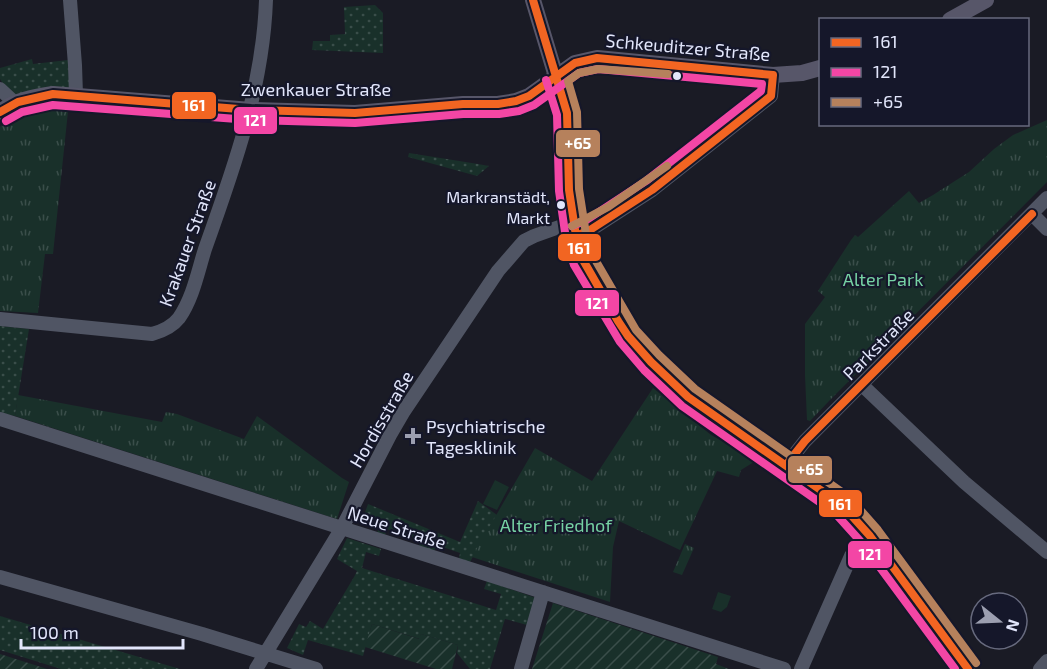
<svg xmlns="http://www.w3.org/2000/svg" width="1047" height="669" font-family="'Exo 2',sans-serif">
<defs>
<pattern id="grass-dots" width="8" height="8" patternUnits="userSpaceOnUse" patternTransform="scale(1.5)"><rect width="8" height="8" fill="#19302a"/><path d="M2 2h.1M6 6h.1" fill="none" stroke="#3a4e4a" stroke-width="1.8" stroke-linecap="round"/></pattern>
<pattern id="park-tufts" width="24" height="20" patternUnits="userSpaceOnUse" patternTransform="scale(1.5)"><rect width="24" height="20" fill="#19302a"/><path d="M3 7l-1-3M5 7V3M7 7l1-3M15 17l-1-3M17 17v-4M19 17l1-3" fill="none" stroke="#3a4e4a"/></pattern>
<pattern id="garden-furrows" width="10" height="10" patternUnits="userSpaceOnUse" patternTransform="scale(1.5)"><rect width="10" height="10" fill="#19302a"/><path d="M-1 1l2-2M0 10L10 0M9 11l2-2" fill="none" stroke="#3a4e4a"/></pattern>
</defs>
<rect width="100%" height="100%" fill="#1a1b25"/>
<path fill="url(#grass-dots)" d="M375,5L383,13V53L312,50L313,41H330V35L345,34L344,7Z
M32,59L33,64L68,60L76,95L15,103L0,79V68Z
M409,153L478,164L489,166L477,176L408,157Z
M0,326L29,329L15,416L0,413Z
M478,501L497,515L470,562L459,559L460,553L437,545L434,551L419,546L421,540L387,529L385,535L377,533L381,520L364,515L368,504L460,542Z
M347,538L381,549L379,556L366,552L362,568L496,610L501,594L484,589L487,581L536,598L527,625L505,619L490,669H470L457,653L458,645L421,634L420,639L372,624L363,656L308,640L303,655L287,648L299,624L306,627L310,621L323,629L354,577L357,571L337,559Z
M0,616L180,669H61L0,650Z"/>
<path fill="url(#park-tufts)" d="M62,102H69L53,254H45L38,313L0,311V127C16,110 40,105 62,102Z
M1047,120V182L829,401L810,421L807,420L805,375V324L825,297L818,291L851,240L855,235L858,237L909,191L919,203L933,195L969,172L994,149L1013,135Z
M653,388L711,435L757,460L741,470L739,477L717,471L680,550L619,521L613,547L610,602L472,557L535,448L592,481Z
M18,395L162,422L166,412L177,414L244,439L257,416L342,478L349,482L337,519L15,416Z
M685,544L694,548L682,575L673,572Z"/>
<path fill="url(#garden-furrows)" d="M553,603L718,657L716,664L729,669H532Z
M372,624L419,639L421,634L458,645L452,669H436L365,647Z
M0,654L41,667L47,669H0Z"/>
<path fill="#19302a" d="M495,480L509,487L497,510L483,504Z
M718,592L731,596L727,607L721,612L712,609Z"/>
<g fill="none" stroke-linecap="round" stroke-linejoin="round">
<path stroke="#505564" stroke-width="14" d="M70,0L75,65L76,95
M0,89L15,103
M1032,214L1047,229
M576,236L590,230L652,190L771,96L773,75
M0,319L152,334C163,331 172,327 179,318C193,298 198,271 205,249C234,168 263,87 266,0
M862,385L964,482L1047,552
M0,419L784,669
M786,465L805,441L1047,198
M0,577L202,634L316,669
M256,669L342,528L390,435L404,411L498,271L524,241L534,236L573,222
M521,669L543,592
M801,669L851,556L860,543L870,536
M1040,669L1047,661"/>
<path stroke="#575669" stroke-width="16" d="M533,0L567,113L569,190L571,208L576,236L583,260L618,321L628,336L651,362L688,397L842,505L870,536L968,669
M950,20L986,0
M0,112C15,100 34,97 53,94L251,110L355,113L463,104H498L516,101L529,96L575,63L597,58L773,75L802,73L820,68"/>
<g stroke="#15172a" stroke-width="12">
<path id="bus-1" d="M533,0L567,113L569,190L576,236L583,260L618,321L628,336L651,362L688,397L842,505L870,536L968,669
M0,112L18,102L53,94L251,110L355,113L463,104H498L516,101L529,96L575,63L597,58L773,75
M576,236L590,230L652,190L771,96L773,75
M786,465L805,441L1032,214"/>
</g>
<g stroke="#15172a" stroke-width="12">
<path id="bus-2" d="M546,80L557,115L559,191L566,239L574,265L620,342L644,370L682,406L835,513L862,543L955,669
M6,121L22,112L53,105L250,120L355,123L463,114H499L519,111L534,105L579,73L598,69L762,84L761,91L646,181L585,221L572,226"/>
</g>
<g stroke="#15172a" stroke-width="12">
<path id="bus-3" d="M668,74L598,69L579,73L568,81L577,112L579,189L586,234L593,256L636,330L659,355L695,389L849,497L878,530L976,663
M572,226L608,207L667,166"/>
</g>
<use href="#bus-1" stroke="#f26522" stroke-width="8"/>
<use href="#bus-2" stroke="#f346a5" stroke-width="8"/>
<use href="#bus-3" stroke="#b6815c" stroke-width="8"/>
</g>
<g fill="#e2e6fb" stroke="#15172a" stroke-width="2">
<circle cx="677" cy="76" r="5"/>
<circle cx="561" cy="205" r="5"/>
</g>
<path fill="#9c9fb0" stroke="#15172a" stroke-width="2" d="M410 427h6v6h6v6h-6v6h-6v-6h-6v-6h6z"/>
<g text-anchor="middle" dominant-baseline="central" stroke-width="4.5" stroke-linejoin="round" paint-order="stroke">
<g font-size="16" fill="#e2e6fb" stroke="#15172a" text-anchor="end">
<text x="550" y="196">Markranstädt,<tspan x="550" dy="21">Markt</tspan></text>
</g>
<g font-size="18" fill="#e2e6fb" stroke="#15172a">
<text transform="translate(688 47) rotate(5)">Schkeuditzer Straße</text>
<text x="316" y="89">Zwenkauer Straße</text>
<text transform="translate(187 243) rotate(-70)">Krakauer Straße</text>
<text transform="translate(878 344) rotate(-45)">Parkstraße</text>
<text transform="translate(381 419) rotate(-60)">Hordisstraße</text>
<text transform="translate(397 527) rotate(18)">Neue Straße</text>
</g>
<g font-size="18" fill="#76d2a4" stroke="#15172a">
<text x="883" y="279">Alter Park</text>
<text x="556" y="525">Alter Friedhof</text>
</g>
<g font-size="18" fill="#e2e6fb" stroke="#15172a" text-anchor="start">
<text x="426" y="426">Psychiatrische<tspan x="426" dy="21">Tagesklinik</tspan></text>
</g>
</g>
<g stroke="#15172a" stroke-width="2">
<rect x="171" y="91" width="46" height="29" rx="6" fill="#f26522"/>
<rect x="233" y="106" width="45" height="29" rx="6" fill="#f346a5"/>
<rect x="555" y="129" width="46" height="29" rx="6" fill="#b6815c"/>
<rect x="557" y="233" width="45" height="29" rx="6" fill="#f26522"/>
<rect x="574" y="289" width="46" height="28" rx="6" fill="#f346a5"/>
<rect x="787" y="455" width="46" height="29" rx="6" fill="#b6815c"/>
<rect x="818" y="489" width="45" height="29" rx="6" fill="#f26522"/>
<rect x="847" y="540" width="46" height="29" rx="6" fill="#f346a5"/>
</g>
<g font-size="16" text-anchor="middle" font-weight="bold" fill="#fff">
<text x="194" y="111">161</text>
<text x="255" y="126">121</text>
<text x="578" y="149">+65</text>
<text x="579" y="254">161</text>
<text x="597" y="309">121</text>
<text x="810" y="475">+65</text>
<text x="840" y="510">161</text>
<text x="870" y="560">121</text>
</g>
<rect x="819" y="18" width="210" height="108" fill="#15172a" stroke="#676a7e" stroke-width="1.5"/>
<rect x="831" y="38" width="30" height="9" fill="#f26522" stroke="#676a7e" stroke-width="1.5"/>
<text x="873" y="48" font-size="18" fill="#e2e6fb">161</text>
<rect x="831" y="68" width="30" height="9" fill="#f346a5" stroke="#676a7e" stroke-width="1.5"/>
<text x="873" y="78" font-size="18" fill="#e2e6fb">121</text>
<rect x="831" y="98" width="30" height="9" fill="#b6815c" stroke="#676a7e" stroke-width="1.5"/>
<text x="873" y="108" font-size="18" fill="#e2e6fb">+65</text>
<g transform="translate(999 621) rotate(108)"><circle r="28" fill="#15172a" stroke="#676a7e" stroke-width="1.5"/>
<path d="M0-4.5L10 22L0 15L-10 22Z" fill="#9c9fb0"/>
<text y="-9" font-size="16" font-weight="bold" text-anchor="middle" fill="#e2e6fb">N</text>
</g>
<path d="M21 639v9h162v-9" fill="none" stroke="#e2e6fb" stroke-width="3"/>
<text x="30" y="639" font-size="18" fill="#e2e6fb" stroke="#15172a" stroke-width="4.5" paint-order="stroke">100 m</text>
</svg>
